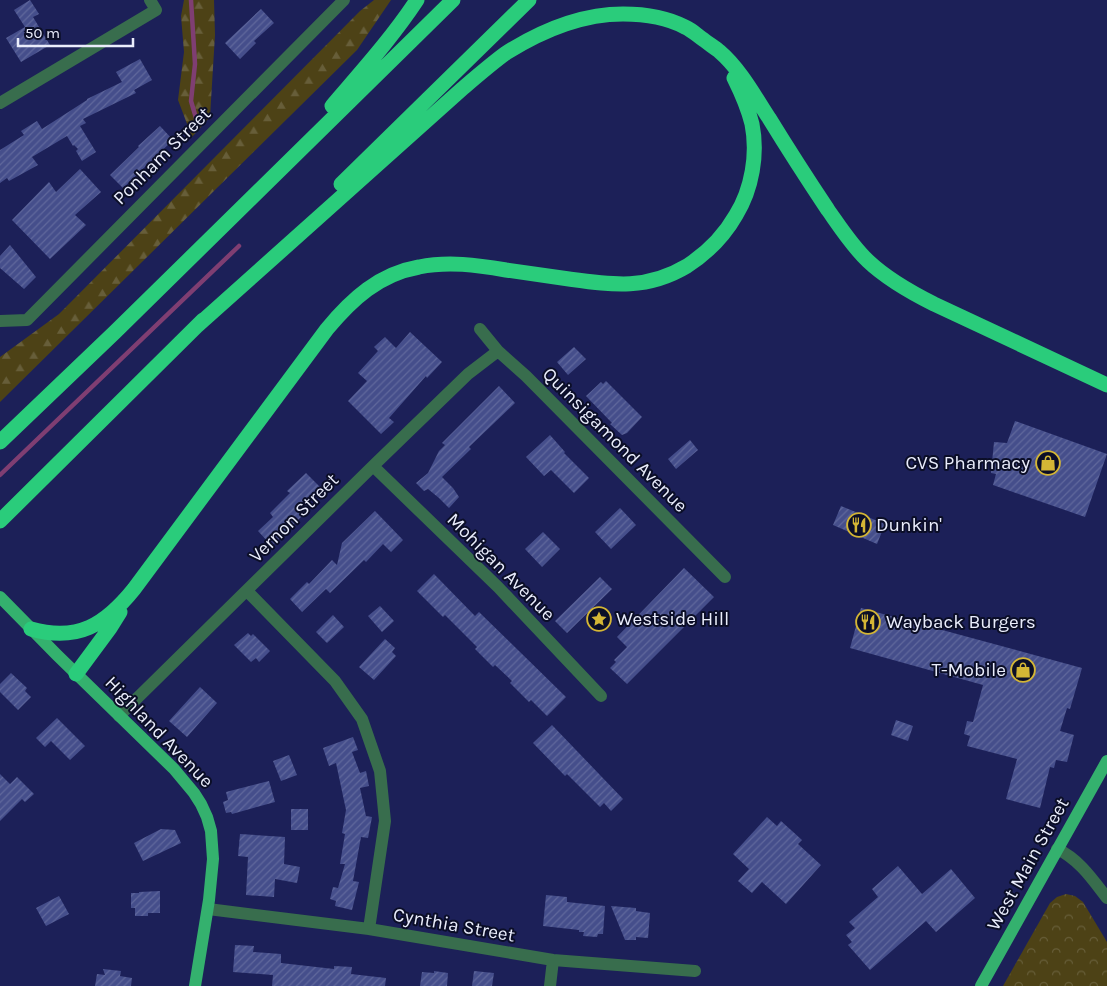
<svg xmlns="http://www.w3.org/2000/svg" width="1107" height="986" font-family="Karla,sans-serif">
<defs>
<pattern id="forest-firs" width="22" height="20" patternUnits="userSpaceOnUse" patternTransform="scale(1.25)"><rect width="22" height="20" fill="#4d4216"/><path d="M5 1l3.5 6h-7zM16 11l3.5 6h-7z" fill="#675e39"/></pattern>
<pattern id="park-crowns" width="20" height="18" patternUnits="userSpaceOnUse" patternTransform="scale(1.25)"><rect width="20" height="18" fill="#4d4216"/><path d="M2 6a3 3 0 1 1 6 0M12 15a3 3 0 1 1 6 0" fill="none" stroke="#675e39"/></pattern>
<pattern id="building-hatch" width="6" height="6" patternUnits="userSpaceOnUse" patternTransform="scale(1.25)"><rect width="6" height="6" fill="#454e8b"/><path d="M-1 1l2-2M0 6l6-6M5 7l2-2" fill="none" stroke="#60689c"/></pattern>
</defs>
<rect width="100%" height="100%" fill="#1c2058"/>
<path fill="url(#forest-firs)" d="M184,0H214L215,35L210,117L192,137L178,100L184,52L181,16Z
M374,0H391L357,50L0,402V357L59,314L360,11Z"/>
<path fill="url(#park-crowns)" d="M1066,894L1075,896L1083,902L1107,942V986H1003L1050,903L1057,897Z"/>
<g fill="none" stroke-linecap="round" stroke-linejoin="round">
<path stroke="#7f3e72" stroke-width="4.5" d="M191,0L195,64L191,101L196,118L199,123
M0,475L239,246"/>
</g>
<path fill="url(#building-hatch)" d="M30,0L39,14L33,17L50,45L21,62L6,38L25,27L14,10Z
M261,9L274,23L254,41L256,43L240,59L225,43Z
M140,59L152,80L134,90L136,93L83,119L86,123L80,126L96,152L82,161L76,151L78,149L74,145L73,146L67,136L32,157L38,165L9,181L7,178L0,183V150L24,135L21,131L37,121L42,129L87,100V99L122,82L116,72Z
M160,126L173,140L123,188L110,175L139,147L138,146Z
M80,169L101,192L75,215L86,225L50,259L12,220L49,182L56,192Z
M10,245L36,277L24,289L0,268V256Z
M410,332L442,362L427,378L426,376L389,418L394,422L381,434L348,401L367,381L358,373L378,351L374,347L385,337L396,348Z
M574,347L586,359L568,375L557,362Z
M606,381L642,417L627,433L622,435L610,424L612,423L586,396L601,382L603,384Z
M499,386L515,403L469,447L471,449L442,477L453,488L459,497L449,508L439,498L428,489L424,491L416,483L428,473L439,451L445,445L442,443Z
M1015,421L1107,454L1085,517L993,485L996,474L991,473L994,442L1007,443Z
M550,435L565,452L564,453L589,478L574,493L551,470L544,476L526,457Z
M690,440L698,450L676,469L668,459Z
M306,473L322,489L309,502L312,506L274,544L271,541L269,543L258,531L273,517L270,513L290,493L287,491Z
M841,506L885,524L877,544L833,525Z
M620,508L636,525L611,549L595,532Z
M375,511L403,540L391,552L383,544L366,562L364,560L330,593L326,589L302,612L290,599L307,582L309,584L332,560L337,565L342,543Z
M543,532L560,549L542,567L525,549Z
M684,568L714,597L627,684L610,668L616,662L614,660L627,647L617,637Z
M434,574L475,616L479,612L566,697L547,716L531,700L529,702L510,683L512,681L495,665L493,667L475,649L477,647L445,615L443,617L417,591Z
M600,577L612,589L567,633L555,621Z
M380,606L394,621L382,632L368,616Z
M861,608L1082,668L1070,709L1067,708L1060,731L1074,735L1067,762L1056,760L1054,768L1050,767L1040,808L1006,799L1017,759L967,746L970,736L964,734L967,721L973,722L983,685L850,648Z
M333,615L344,627L327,643L316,632Z
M248,633L251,636L253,634L270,651L259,662L256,658L251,662L234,645Z
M385,639L395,648L392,652L396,656L374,680L359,667Z
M11,673L27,688L25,691L31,697L18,710L0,692V684Z
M200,687L217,703L187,737L169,721Z
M57,718L85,746L70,760L51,741L45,747L36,738Z
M896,720L913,726L908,741L891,735Z
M552,725L623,799L611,811L604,803L600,807L567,774L565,776L533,743Z
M353,737L358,750L352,752L360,773L366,771L369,786L360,788L366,816L372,817L368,838L361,837L353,881L359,882L352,910L335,906L336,901L330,899L333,887L338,888L345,864H340L345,834L342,833L346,810L336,763L329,766L323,748Z
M289,755L297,775L281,781L273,761Z
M0,774L10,784L17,777L34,794L25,802L22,799L0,821Z
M269,781L275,802L232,814L231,812L226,813L223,802L228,800L226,792Z
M291,809H308V830H291Z
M767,817L777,826L781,821L802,840L798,844L821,865L786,904L762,882L752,893L738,881L749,869L733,854Z
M161,829L175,830L181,843L143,861L134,843Z
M240,834L285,837L284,864L300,867L297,883L275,879L274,897L246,895L248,857L238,856Z
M898,866L922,894L951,869L975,898L936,932L926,921L870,970L848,945L852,942L846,935L855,928L849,922L878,897L872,889Z
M160,891V913H148V916H135V908H131V893H139V892Z
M546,895L567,897V902L605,906L603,934H598L597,937L583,936L584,932H579V930L543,926Z
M59,896L69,914L46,926L36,908Z
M611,906L636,908V911L650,913L648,938L636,937V940H625Z
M235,945L254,946L253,952L281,954V963L334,969V966L352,967L351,974L386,978L385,986H272L273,975L233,972Z
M103,969L121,971L120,976L132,978L131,986H95L97,974L105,975Z
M434,971L448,973L447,986H420L422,972L434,973Z
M474,971L494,973L492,986H472Z"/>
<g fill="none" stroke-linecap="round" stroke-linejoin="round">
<path stroke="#386d4d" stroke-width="12" d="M0,103L156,10L150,0
M0,321L27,320L344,0
M480,329L498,351L526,376L725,577
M373,466L498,587L601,696
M247,591L335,681L362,719L380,771L385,821L369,929
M119,716L373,466L468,374L498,351
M1057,849C1079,859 1093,880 1107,898
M208,909L369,929L553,960L695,971
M550,986L553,960"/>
<path stroke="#34b16e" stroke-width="12" d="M0,597L57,655L174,769L194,793L201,804L207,817L211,831L213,859L209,900L195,986
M981,986L1107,761"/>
<path stroke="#2acc7b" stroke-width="15" d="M332,106C361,72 392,38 417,0
M341,184L529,0
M197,326L462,89C476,77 491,64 506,53C541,31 582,14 623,14C644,14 666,17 685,27C692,30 698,36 704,40C709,44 714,47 719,51C740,69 754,95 769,118C788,149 808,180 828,210C840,227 852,246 868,261C887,279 910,292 934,304L1107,385
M0,442L115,332L453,0
M0,521L203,320
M31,629C78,642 105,625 134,589L327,329C352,299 379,274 419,267C448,261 477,265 506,270C527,273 548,276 569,279C613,285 647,290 687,266C707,253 724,236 736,215C752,189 758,154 752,124C748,108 741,92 734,78
M76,674L110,628L120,612"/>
</g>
<defs>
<g id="shop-ring" transform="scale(1.25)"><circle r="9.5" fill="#0b0e27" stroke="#d4b635" stroke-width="1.5"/><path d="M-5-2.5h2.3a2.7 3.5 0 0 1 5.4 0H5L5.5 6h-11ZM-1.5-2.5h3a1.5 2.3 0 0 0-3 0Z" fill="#d4b635"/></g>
<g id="restaurant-ring" transform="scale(1.25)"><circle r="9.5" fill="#0b0e27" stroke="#d4b635" stroke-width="1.5"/><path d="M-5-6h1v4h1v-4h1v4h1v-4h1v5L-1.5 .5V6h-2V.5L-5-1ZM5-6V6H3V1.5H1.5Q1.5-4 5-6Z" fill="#d4b635"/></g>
<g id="sight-ring" transform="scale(1.25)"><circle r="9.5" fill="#0b0e27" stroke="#d4b635" stroke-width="1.5"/><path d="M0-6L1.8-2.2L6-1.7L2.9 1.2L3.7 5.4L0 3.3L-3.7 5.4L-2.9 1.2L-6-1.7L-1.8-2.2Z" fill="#d4b635"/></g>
</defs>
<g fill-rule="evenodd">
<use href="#shop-ring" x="1048" y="463"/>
<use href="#restaurant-ring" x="859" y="525"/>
<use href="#sight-ring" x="599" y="619"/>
<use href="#restaurant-ring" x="868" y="622"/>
<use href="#shop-ring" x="1023" y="670"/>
</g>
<g text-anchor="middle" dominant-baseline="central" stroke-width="4" stroke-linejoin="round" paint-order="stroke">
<g font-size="19" fill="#eaedfc" stroke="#0b0e27">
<text transform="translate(162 156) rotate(-45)">Ponham Street</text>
<text transform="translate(615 440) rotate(45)">Quinsigamond Avenue</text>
<text transform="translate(294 518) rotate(-45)">Vernon Street</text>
<text transform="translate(501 567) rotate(45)">Mohigan Avenue</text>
<text transform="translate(159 732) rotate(46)">Highland Avenue</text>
<text transform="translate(1028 864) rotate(-61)">West Main Street</text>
<text transform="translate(454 925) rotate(10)">Cynthia Street</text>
</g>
<g font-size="19" fill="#eaedfc" stroke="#0b0e27" text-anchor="start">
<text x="1030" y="463" text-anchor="end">CVS Pharmacy</text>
<text x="876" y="525">Dunkin'</text>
<text x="616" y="619">Westside Hill</text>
<text x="886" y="622">Wayback Burgers</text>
<text x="1006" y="670" text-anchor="end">T-Mobile</text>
</g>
</g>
<path d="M18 38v8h115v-8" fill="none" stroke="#eaedfc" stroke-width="2.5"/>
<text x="25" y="38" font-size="15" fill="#eaedfc" stroke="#0b0e27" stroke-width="4" paint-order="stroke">50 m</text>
</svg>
